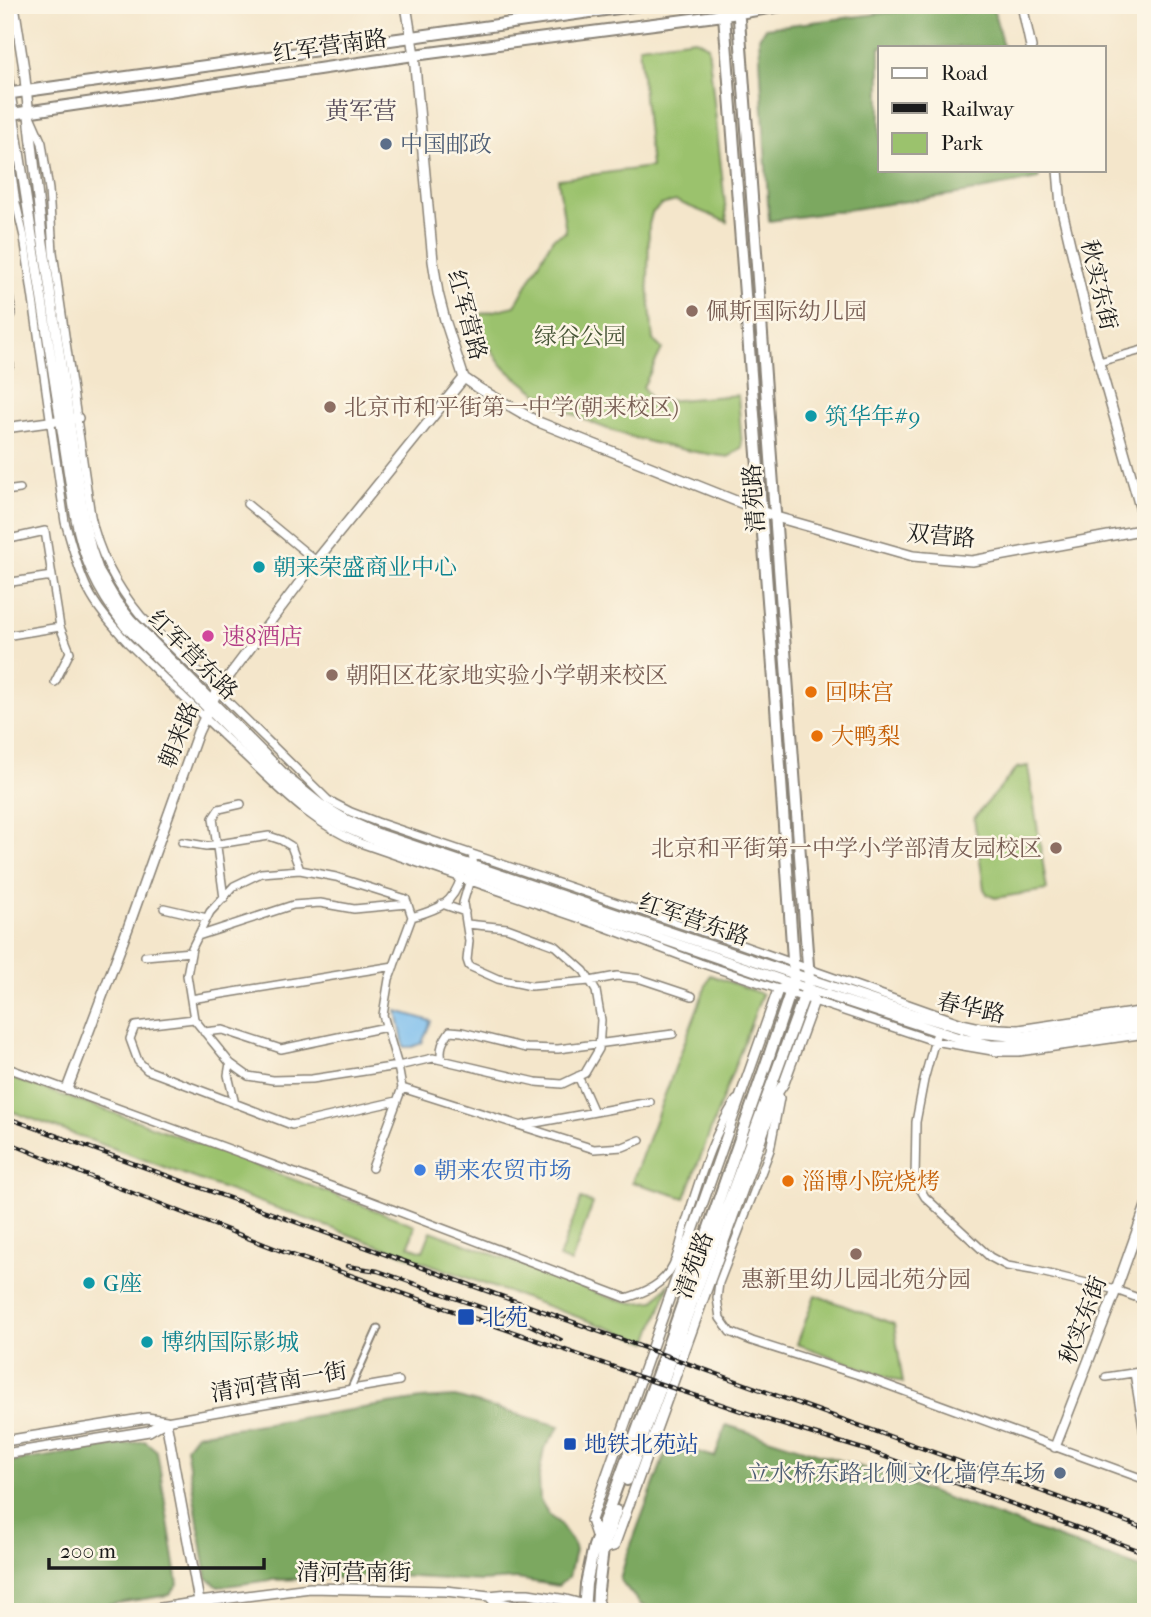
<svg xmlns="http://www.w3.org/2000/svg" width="1151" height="1617" font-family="'IM FELL French Canon','Noto Serif SC',serif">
<rect width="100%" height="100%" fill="#fcf5e5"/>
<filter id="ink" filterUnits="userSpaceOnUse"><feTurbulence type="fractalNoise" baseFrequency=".0143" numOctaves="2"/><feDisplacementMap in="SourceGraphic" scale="14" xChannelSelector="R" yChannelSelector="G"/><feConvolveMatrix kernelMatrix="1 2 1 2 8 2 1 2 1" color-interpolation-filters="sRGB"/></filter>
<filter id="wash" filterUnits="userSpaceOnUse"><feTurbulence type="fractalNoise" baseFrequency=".00686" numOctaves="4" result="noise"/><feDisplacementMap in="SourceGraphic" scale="28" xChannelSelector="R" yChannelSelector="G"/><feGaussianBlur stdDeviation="1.57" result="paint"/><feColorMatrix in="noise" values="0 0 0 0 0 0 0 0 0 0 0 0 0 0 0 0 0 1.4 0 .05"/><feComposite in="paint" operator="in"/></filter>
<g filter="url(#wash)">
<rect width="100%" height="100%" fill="#f4e6cb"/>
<path fill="#9bc26d" stroke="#5c6f44" stroke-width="2" d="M695,39L708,46L727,222L676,201L661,205L652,213L649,225L648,282L653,340L662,349L643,387L652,402L738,395L742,447L729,457C659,448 579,428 524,383C517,378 509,373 503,366C491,351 481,333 472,316L515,306L553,238L566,232L558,179L651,167L639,46Z
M1028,766L1047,890L995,898L988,895L984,889L974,818L1017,768Z
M710,975L762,994L685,1198L632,1182Z
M5,1076L135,1120L415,1225L409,1246L423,1251L431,1231L611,1298L635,1303L654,1301L670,1283L648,1342L479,1282L5,1109Z
M581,1199L593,1203L571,1263L559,1258Z
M815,1295L894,1324L903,1383L797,1344Z"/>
<path fill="#7ca860" stroke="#4c623e" stroke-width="2" d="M948,5H962L963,12L993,7L1003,47H880V170H1037L1039,179L964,193L769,221L759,38L765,28Z
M455,1397L560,1426L544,1449L539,1476L540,1500L550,1516L559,1523L572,1541L575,1550L569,1577L558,1586L517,1579L481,1581L396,1576L271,1580L218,1587L207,1578L186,1447L196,1434L421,1399Z
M726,1425L864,1468L1146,1570V1612H663L641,1605L620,1580L626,1558L669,1444L715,1457Z
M145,1441L157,1451L178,1584L169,1595L61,1612H5V1463Z"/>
<path fill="#79bdef" stroke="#4a6c86" stroke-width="2" d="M397,1011L431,1021L422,1043L412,1047H404Z"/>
</g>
<g filter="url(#ink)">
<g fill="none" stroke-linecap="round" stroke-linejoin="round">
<g stroke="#888174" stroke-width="9">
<path id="pedestrian" d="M350,1390L378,1328"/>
</g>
<g stroke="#888174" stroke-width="10">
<path id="minor" d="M31,118L42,143L49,190L53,252L91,516C99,555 116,586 141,616L328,800L351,812L377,822L736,943L962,1023L980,1027L1019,1029L1146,1010
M12,121L8,145L16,203L24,237L65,522C72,545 77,568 88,590C98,610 114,627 128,643C167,681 205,719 245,756C283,792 310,822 360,843L607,928L700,963L934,1041L998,1052H1019L1146,1034
M5,272L12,314L5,318
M1099,362L1146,349
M5,366L10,365
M5,491L20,489
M247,504L316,561
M5,540L45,531L60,627L70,652L55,682
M5,583L52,576
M5,636L60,627
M182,842L206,846L269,836L281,840L291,846L300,870
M472,854L474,866L463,903L469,941L467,960L469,966L498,979L531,986L590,981L617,976L641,979L692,996
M224,898L213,818L219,809L241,804
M442,904L465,912
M164,908L207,918
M412,917L406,899L336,877L300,870L261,873L234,886L210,912L192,948L187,975L194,1019L230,1063L248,1076L273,1080L312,1079L398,1066L433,1058L536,1082L562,1084L585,1073L599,1049L601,1020L596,991L584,971L556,946L507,928L467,924
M198,936L293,905L320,903L354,909L408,904
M145,956L191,952
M191,999L394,966
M194,1019L135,1026L130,1039L138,1061L147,1070L292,1125L397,1101
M204,1032L223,1030L281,1049L386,1027
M937,1032L924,1080L916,1122L915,1180L925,1197L990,1257L1007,1266L1032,1270L1116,1290L1146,1301
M442,1060C439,1048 443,1041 450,1031L462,1032L526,1048L558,1049L673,1034
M230,1063L228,1075L235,1104
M5,1067L355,1195L626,1298C646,1292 663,1285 673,1265C680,1251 682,1234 687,1219C700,1179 712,1135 736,1100
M578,1076L594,1112
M402,1088L594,1149L623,1147L640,1140
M778,1092L780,1098L770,1150L719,1283L717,1298L720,1318L730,1332L752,1341L871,1379L1146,1480
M524,1125L650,1102
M372,1168L402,1088L398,1066L383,1015L389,979L412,917C438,909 453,905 461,877
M1134,1373L1146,1446
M1106,1377L1146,1371
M166,1421L399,1381"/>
</g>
<g stroke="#888174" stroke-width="12">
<path id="tertiary" d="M14,5L24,69L42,236L84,520L91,549L99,572L116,601L131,620L290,780L320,804L345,819L376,833L910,1013L977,1033L1010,1036H1025L1146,1017
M406,5L414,55L433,261L438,293L445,320L464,378L480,389L536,421L776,517L913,556L972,561L1146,529
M1022,5L1031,47
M5,61L75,514C84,561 96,588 125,626L286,786L314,810L342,826L374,840L793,984L959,1038L991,1045H1020L1146,1026
M1058,170L1061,206L1093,342L1146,528
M5,428L78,418
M67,1089L128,928L198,732L217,692L316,561L464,378
M166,1421L201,1612
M5,1441L147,1418L166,1421
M1055,1447L1116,1290L1146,1206
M5,1454L149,1431L166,1421
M597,1538L591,1520L778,990L793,984
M603,1549L614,1546L778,1092L784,1083L814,1001L807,988
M489,1596L495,1602L545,1612
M136,1612L199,1602L310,1588L446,1591L489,1596L509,1594H528L566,1600L612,1612"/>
</g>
<g stroke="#888174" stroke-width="14">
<path id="secondary" d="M5,94L640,5
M5,115L414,55L739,13L787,5
M627,1480L807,988L809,979L738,5
M584,1612L586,1584L594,1546L608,1511L667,1348L770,1053L793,984L794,974L776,707L724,15L718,5
M597,1612L598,1590L603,1549L616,1511"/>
</g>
<use href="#pedestrian" stroke="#fff" stroke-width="5"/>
<use href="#minor" stroke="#fff" stroke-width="7"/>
<use href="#tertiary" stroke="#fff" stroke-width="9"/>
<use href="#secondary" stroke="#fff" stroke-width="10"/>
<g stroke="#1c1c1c" stroke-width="4.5">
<path id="rail" d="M5,1117L1146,1529
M5,1141L86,1175L284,1252L614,1367L640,1377L774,1422L869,1451L1146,1553
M347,1266L378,1271L398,1278L528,1324L561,1340"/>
</g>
<use href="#rail" stroke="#fcf5e5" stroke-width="2" stroke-dasharray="5" stroke-linecap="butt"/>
</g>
</g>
<g fill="#5c6f8a" stroke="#fcf5e5" stroke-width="2.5">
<circle cx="386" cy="144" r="7"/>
<circle cx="1060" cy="1473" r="7"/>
</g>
<g fill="#8d6e63" stroke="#fcf5e5" stroke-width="2.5">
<circle cx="692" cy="311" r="7"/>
<circle cx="330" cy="407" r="7"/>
<circle cx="332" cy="675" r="7"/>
<circle cx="1056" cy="848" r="7"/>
<circle cx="856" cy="1254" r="7"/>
</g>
<g fill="#0f9aa8" stroke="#fcf5e5" stroke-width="2.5">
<circle cx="811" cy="416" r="7"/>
<circle cx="259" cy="567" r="7"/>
<circle cx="89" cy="1283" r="7"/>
<circle cx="147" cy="1342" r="7"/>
</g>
<circle fill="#d1479c" stroke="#fcf5e5" stroke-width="2.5" cx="208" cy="636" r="7"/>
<g fill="#e8710a" stroke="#fcf5e5" stroke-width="2.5">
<circle cx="811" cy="692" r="7"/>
<circle cx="817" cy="736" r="7"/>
<circle cx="788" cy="1181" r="7"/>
</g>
<circle fill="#3f7fe0" stroke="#fcf5e5" stroke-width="2.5" cx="420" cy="1170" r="7"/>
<g fill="#1a4fb4" stroke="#fcf5e5" stroke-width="2.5">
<rect x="457" y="1308" width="18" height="18" rx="3.5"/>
<rect x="563" y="1437" width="14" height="14" rx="3.5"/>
</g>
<g text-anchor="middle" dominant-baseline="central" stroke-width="5" stroke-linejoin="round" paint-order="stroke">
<g font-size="23" fill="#1c1c1c" stroke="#fcf5e5">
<text transform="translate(330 46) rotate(-8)">红军营南路</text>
<text transform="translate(1099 285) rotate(77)">秋实东街</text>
<text transform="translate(467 315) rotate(75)">红军营路</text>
<text transform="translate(754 498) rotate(-94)">清苑路</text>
<text transform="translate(941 536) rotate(5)">双营路</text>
<text transform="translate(193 655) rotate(45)">红军营东路</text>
<text transform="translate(179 735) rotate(-68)">朝来路</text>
<text transform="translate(694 920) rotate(19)">红军营东路</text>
<text transform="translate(971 1008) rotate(12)">春华路</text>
<text transform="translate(694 1265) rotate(-70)">清苑路</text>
<text transform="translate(1083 1320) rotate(-69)">秋实东街</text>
<text transform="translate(279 1382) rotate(-10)">清河营南一街</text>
<text x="354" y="1572">清河营南街</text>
</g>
<g font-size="23" fill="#4e5e75" stroke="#fcf5e5" text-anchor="start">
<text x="400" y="144">中国邮政</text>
<text x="1046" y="1473" text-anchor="end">立水桥东路北侧文化墙停车场</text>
</g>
<g font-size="23" fill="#785e54" stroke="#fcf5e5" text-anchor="start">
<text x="706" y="311">佩斯国际幼儿园</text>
<text x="344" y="407">北京市和平街第一中学(朝来校区)</text>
<text x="346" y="675">朝阳区花家地实验小学朝来校区</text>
<text x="1042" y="848" text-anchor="end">北京和平街第一中学小学部清友园校区</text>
<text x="856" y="1279" text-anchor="middle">惠新里幼儿园北苑分园</text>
</g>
<g font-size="23" fill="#485638" stroke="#fcf5e5">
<text x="580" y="336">绿谷公园</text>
</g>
<g font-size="23" fill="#0d838f" stroke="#fcf5e5" text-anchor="start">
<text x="825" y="416">筑华年#9</text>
<text x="273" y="567">朝来荣盛商业中心</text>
<text x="103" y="1283">G座</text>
<text x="161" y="1342">博纳国际影城</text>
</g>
<g font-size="23" fill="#b23c85" stroke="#fcf5e5" text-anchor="start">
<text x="222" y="636">速8酒店</text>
</g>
<g font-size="23" fill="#c56008" stroke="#fcf5e5" text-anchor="start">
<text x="825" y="692">回味宫</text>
<text x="831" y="736">大鸭梨</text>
<text x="802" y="1181">淄博小院烧烤</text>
</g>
<g font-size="23" fill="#366cbe" stroke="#fcf5e5" text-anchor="start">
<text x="434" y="1170">朝来农贸市场</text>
</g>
<g font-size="23" fill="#164399" stroke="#fcf5e5" text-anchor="start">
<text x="482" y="1317">北苑</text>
<text x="584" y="1444">地铁北苑站</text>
</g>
<g font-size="24" fill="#584e5c" stroke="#fcf5e5">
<text x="361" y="111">黄军营</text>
</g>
</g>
<rect width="1151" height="1617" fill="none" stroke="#fcf5e5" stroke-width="28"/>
<rect x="878" y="46" width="228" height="126" fill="#fcf5e5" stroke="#a29e95" stroke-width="2"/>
<rect x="892" y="68" width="35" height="10" fill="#ffffff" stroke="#a29e95" stroke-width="2"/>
<text x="941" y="80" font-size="21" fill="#1c1c1c">Road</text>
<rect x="892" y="103" width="35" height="10" fill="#1c1c1c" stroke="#a29e95" stroke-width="2"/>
<text x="941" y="116" font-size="21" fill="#1c1c1c">Railway</text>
<rect x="892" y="133" width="35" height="21" fill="#9bc26d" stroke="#a29e95" stroke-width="2"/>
<text x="941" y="150" font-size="21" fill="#1c1c1c">Park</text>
<path d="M49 1558v10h215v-10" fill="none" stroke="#1c1c1c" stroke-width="3.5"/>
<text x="60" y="1558" font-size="21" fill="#1c1c1c" stroke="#fcf5e5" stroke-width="5" paint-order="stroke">200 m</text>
</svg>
